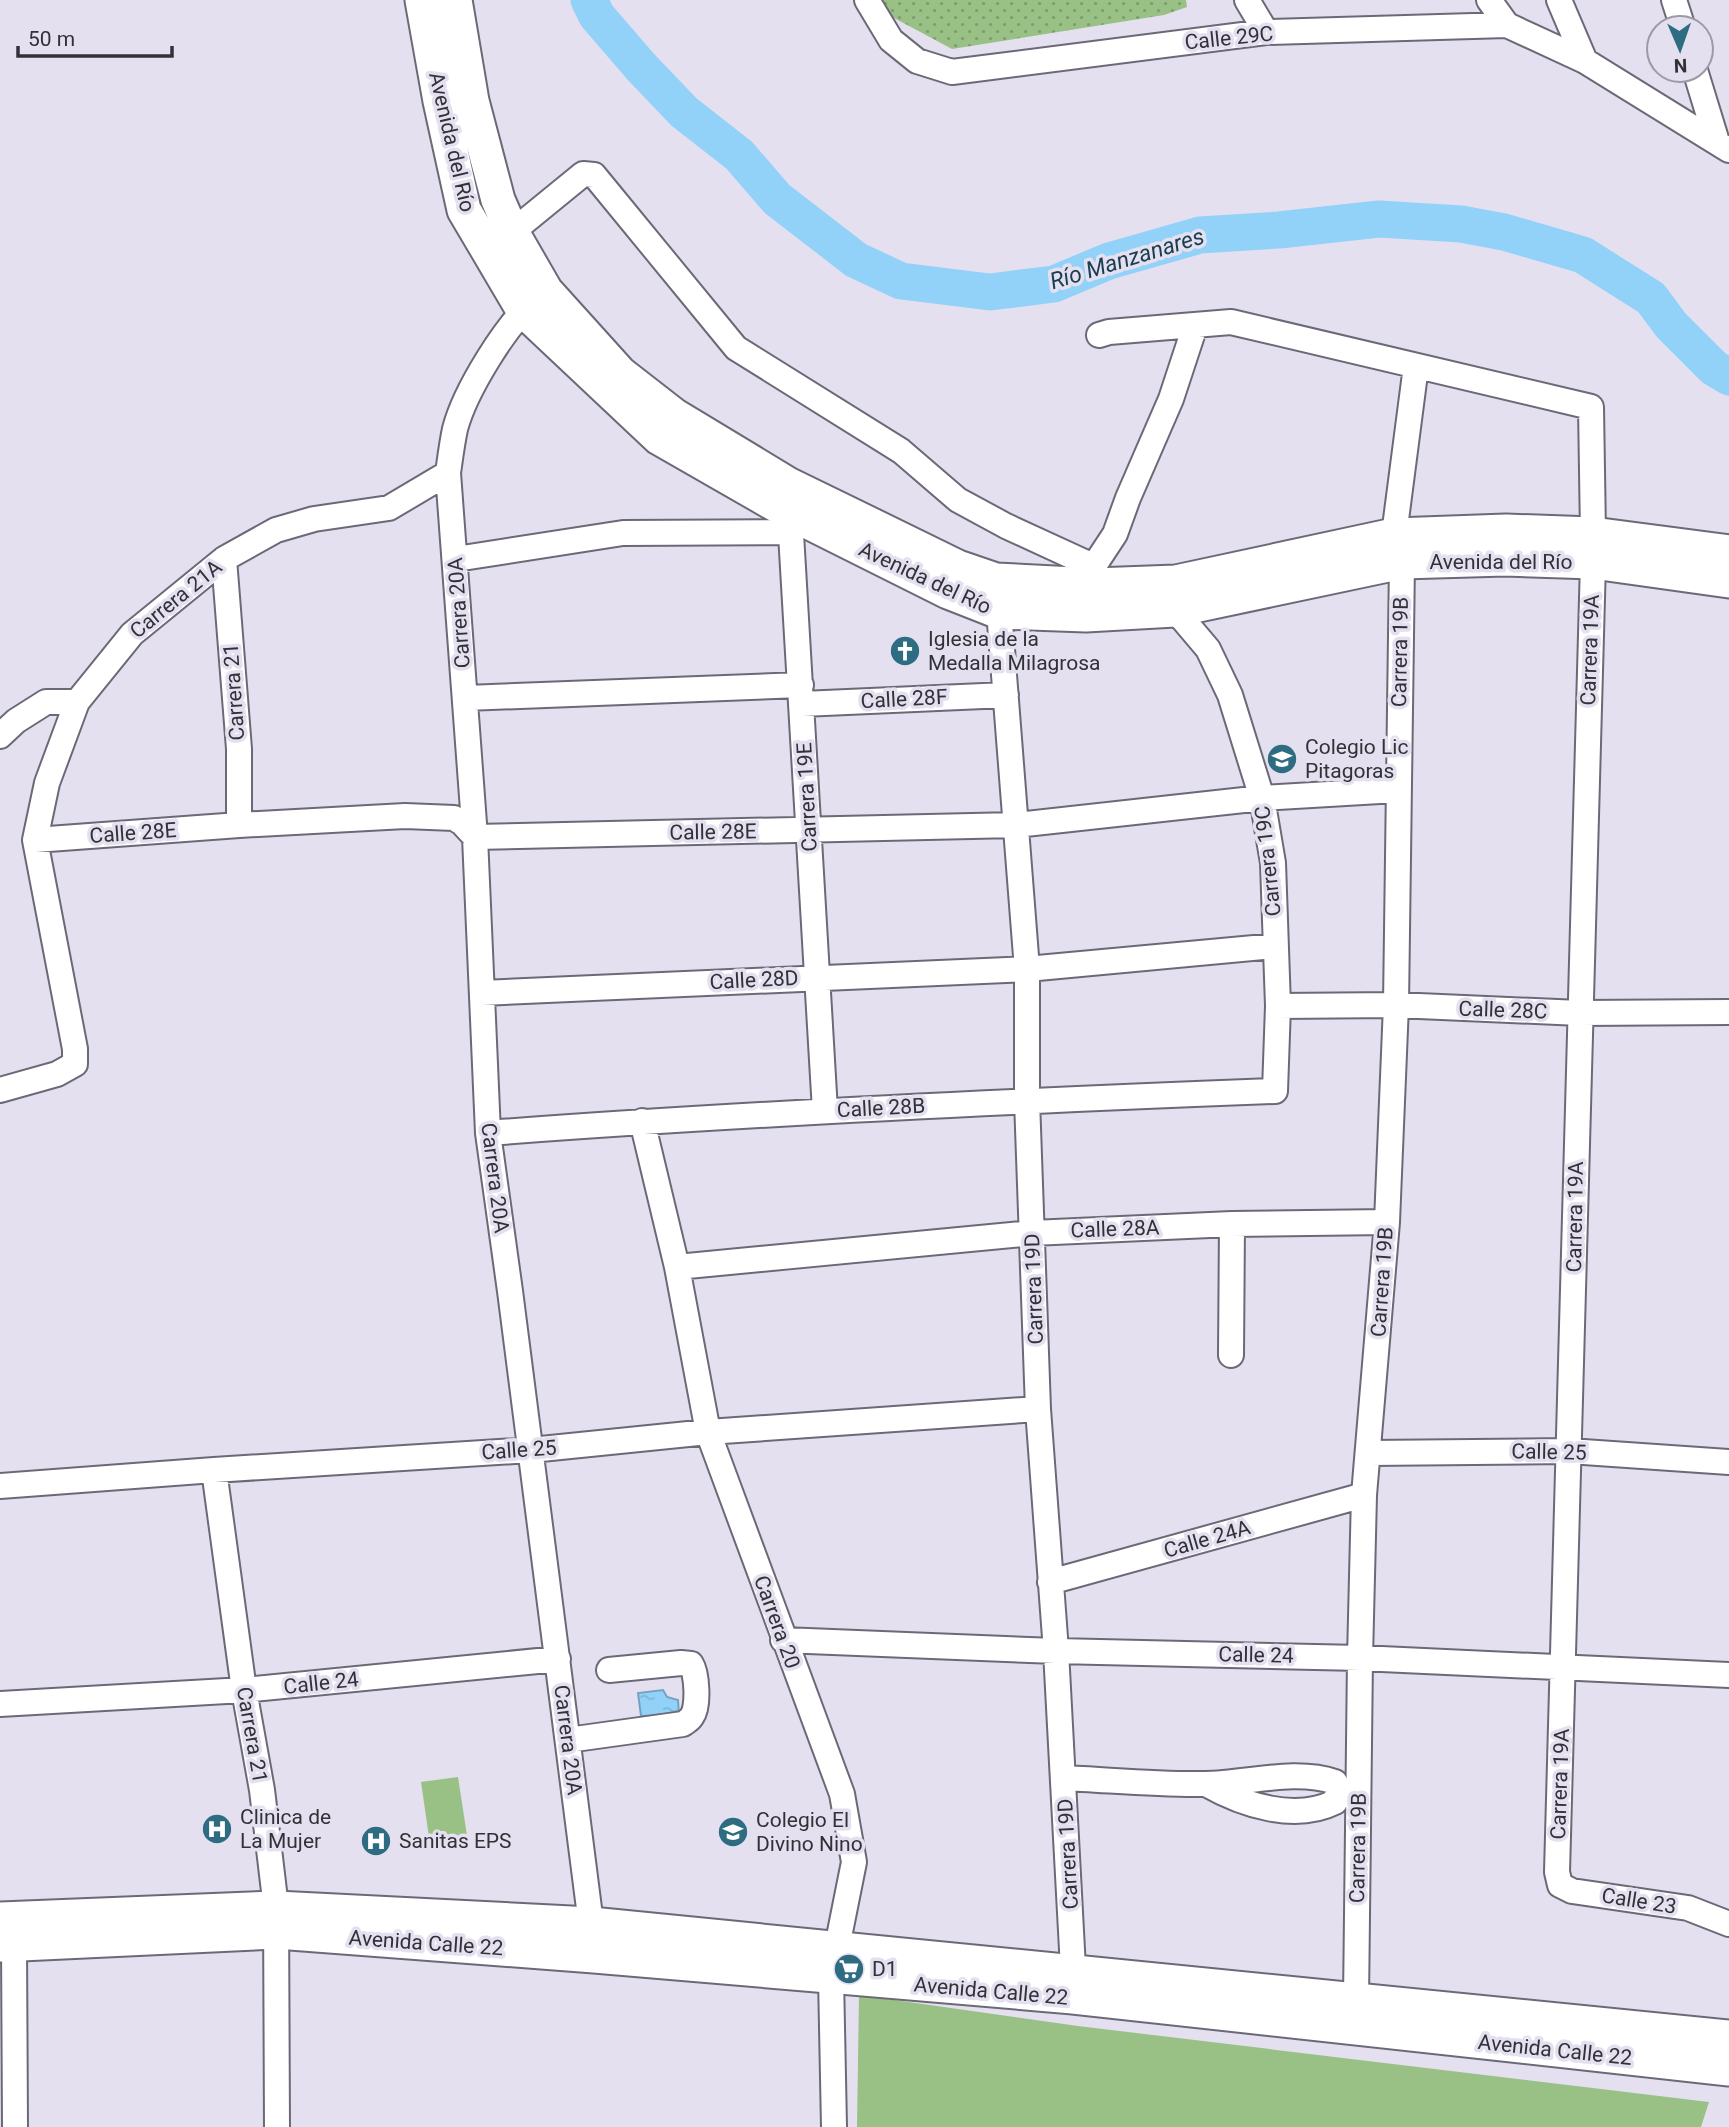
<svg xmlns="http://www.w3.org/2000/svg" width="1729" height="2127" font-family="Roboto,sans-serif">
<defs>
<pattern id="green-dots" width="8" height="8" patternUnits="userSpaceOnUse" patternTransform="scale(1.75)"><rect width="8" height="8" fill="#99c085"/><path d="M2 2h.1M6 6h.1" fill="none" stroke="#7d9d6e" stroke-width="1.8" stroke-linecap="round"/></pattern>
<pattern id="water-ripples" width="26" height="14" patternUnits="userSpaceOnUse" patternTransform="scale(1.75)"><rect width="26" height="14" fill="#93d2f8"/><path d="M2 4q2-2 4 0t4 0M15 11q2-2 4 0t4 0" fill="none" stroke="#7fb5d5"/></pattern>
</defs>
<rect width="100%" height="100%" fill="#e4e0f0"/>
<path fill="url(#green-dots)" d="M880,0H1186L1187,7L1164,15L952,49L881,11Z"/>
<path fill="#99c085" d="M458,1777L468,1842L430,1844L421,1782Z
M859,1995L1078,2026L1709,2102L1701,2127H857Z"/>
<path fill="url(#water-ripples)" stroke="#76a2be" stroke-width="2" d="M663,1690L667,1697L678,1700L679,1715L641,1716L638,1693Z"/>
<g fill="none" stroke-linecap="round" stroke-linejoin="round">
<path stroke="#93d2f8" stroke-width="37" d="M589,0L597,16L641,67L684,112L739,155L777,199L856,260L901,281L990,292L1054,284L1109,261L1200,235L1279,230L1379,219L1461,224L1504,232L1583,255L1651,298L1671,325L1714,368L1729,377"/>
<g stroke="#6c6977" stroke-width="28">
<path id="street" d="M867,0L891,40L917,61L952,72L1266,32L1507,25L1585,61L1729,150
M1247,0L1266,32
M1489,0L1507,25
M1559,0L1585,61
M1674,0L1683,28
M1695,70L1717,142
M512,232L583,174L594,175L736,348L901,451L958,500L1006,526L1095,567
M536,299C506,324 465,391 455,429C452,443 450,459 448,473L475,837L488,1133L510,1291L591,1924
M1099,335L1109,332L1231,322L1591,407L1593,534
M789,500L825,1111
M1394,535L1416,366
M224,559L239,749V825
M456,559L623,533L792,532
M1593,562L1557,1872L1560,1885L1572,1891L1688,1908L1729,1924
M1086,578L1115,534L1128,498L1171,399L1195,326
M998,598L1027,969V1100L1038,1409L1056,1651L1074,1987
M466,698L801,685
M802,704L1006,695
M0,736L16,721L46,702H77
M35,840L239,825L405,816L454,818L462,823L475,837L1016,825L1262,798L1397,790
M482,993L1027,969L1275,946
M1278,1006L1396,1005L1580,1013L1729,1012
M0,1090L57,1074L75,1064V1049L35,840L47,783L77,702L132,634L224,559L276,530L314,519L389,508L448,473
M642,1121L677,1267L708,1432L842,1794L854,1862L831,1977L834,2127
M488,1133C750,1113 1013,1101 1275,1091L1278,1006L1273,863L1262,798L1230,695L1208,649L1175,610
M677,1267L1032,1233L1232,1224L1387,1222
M1231,1355L1232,1224
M1369,1453L1569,1451L1729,1462
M214,1470L244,1690L262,1790L276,1908L277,2127
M0,1486L214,1470L531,1450L708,1432L1038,1409
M1050,1582L1364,1495
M783,1640L1056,1651L1360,1658L1729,1675
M0,1704L244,1690L558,1659
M568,1740L683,1724C687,1721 690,1720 692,1716C699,1707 697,1673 691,1664L681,1663L609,1670
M1063,1778C1110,1780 1158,1785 1205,1784C1246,1784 1294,1768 1335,1782L1338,1792L1335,1802C1295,1822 1243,1805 1206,1784
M14,1943L15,2127
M1356,2001L1360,1658L1364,1495L1387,1222L1396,1005L1402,562"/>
</g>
<g stroke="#6c6977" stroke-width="37">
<path id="secondary" d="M422,0L440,101L464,210L523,310L659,438L790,513L948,592L999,612L1086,615L1175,610L1402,562L1505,559L1593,562L1729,581
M455,0L472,101L498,200L512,232L546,291L620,373L674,415L788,484L958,567L996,580L1094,585L1176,582L1394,535L1506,531L1593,534L1729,552
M0,1919L276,1908L591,1924L1729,2037
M0,1945L277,1932L594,1956L1073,1997L1729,2069"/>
</g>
<use href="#street" stroke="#fff" stroke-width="24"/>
<use href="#secondary" stroke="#fff" stroke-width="33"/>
</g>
<defs>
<g id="church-disc" transform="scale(1.575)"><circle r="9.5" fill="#2e6c82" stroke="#e4e0f0"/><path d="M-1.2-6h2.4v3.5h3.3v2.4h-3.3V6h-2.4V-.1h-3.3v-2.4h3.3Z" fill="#fff"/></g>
<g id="school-disc" transform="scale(1.575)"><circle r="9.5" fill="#2e6c82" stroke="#e4e0f0"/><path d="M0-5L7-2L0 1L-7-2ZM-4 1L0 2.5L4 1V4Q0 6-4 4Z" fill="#fff"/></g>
<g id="hospital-disc" transform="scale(1.575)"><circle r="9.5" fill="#2e6c82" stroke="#e4e0f0"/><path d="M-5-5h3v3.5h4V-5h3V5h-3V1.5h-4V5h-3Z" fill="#fff"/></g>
<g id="supermarket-disc" transform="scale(1.575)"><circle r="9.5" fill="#2e6c82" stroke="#e4e0f0"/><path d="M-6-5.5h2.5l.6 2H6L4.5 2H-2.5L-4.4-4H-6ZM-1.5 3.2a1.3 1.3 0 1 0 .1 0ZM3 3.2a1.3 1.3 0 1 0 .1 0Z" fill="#fff"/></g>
</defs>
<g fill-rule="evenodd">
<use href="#church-disc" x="905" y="651"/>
<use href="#school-disc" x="1282" y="759"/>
<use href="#hospital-disc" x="217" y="1829"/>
<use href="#school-disc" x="733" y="1832"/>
<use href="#hospital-disc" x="376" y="1841"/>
<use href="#supermarket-disc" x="849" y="1969"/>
</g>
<g text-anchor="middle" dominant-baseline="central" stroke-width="7" stroke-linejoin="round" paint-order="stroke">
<g font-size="21" fill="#323137" stroke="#e4e0f0">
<text transform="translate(1229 38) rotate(-6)">Calle 29C</text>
<text transform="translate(452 142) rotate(77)">Avenida del Río</text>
<text x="1501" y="562">Avenida del Río</text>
<text transform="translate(925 578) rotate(25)">Avenida del Río</text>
<text transform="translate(176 599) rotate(-39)">Carrera 21A</text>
<text transform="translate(459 613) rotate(-94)">Carrera 20A</text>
<text transform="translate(1590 650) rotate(-88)">Carrera 19A</text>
<text transform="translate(1400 652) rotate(-89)">Carrera 19B</text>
<text transform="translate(234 692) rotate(-94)">Carrera 21</text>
<text transform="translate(904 699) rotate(-3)">Calle 28F</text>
<text transform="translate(807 797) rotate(-93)">Carrera 19E</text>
<text transform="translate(713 832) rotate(-1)">Calle 28E</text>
<text transform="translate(133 833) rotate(-4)">Calle 28E</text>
<text transform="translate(1268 861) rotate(-96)">Carrera 19C</text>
<text transform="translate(754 980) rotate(-3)">Calle 28D</text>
<text transform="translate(1503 1010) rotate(2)">Calle 28C</text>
<text transform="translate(881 1108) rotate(-3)">Calle 28B</text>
<text transform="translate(495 1178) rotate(83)">Carrera 20A</text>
<text transform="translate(1575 1217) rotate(-89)">Carrera 19A</text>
<text transform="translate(1115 1229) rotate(-2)">Calle 28A</text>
<text transform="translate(1382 1282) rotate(-86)">Carrera 19B</text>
<text transform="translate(1034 1289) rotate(-92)">Carrera 19D</text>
<text transform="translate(519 1450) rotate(-4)">Calle 25</text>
<text transform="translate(1549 1452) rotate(1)">Calle 25</text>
<text transform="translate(1207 1539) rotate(-16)">Calle 24A</text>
<text transform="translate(777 1622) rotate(70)">Carrera 20</text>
<text transform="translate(1256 1655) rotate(1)">Calle 24</text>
<text transform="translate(321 1683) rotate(-6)">Calle 24</text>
<text transform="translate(252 1735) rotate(80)">Carrera 21</text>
<text transform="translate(568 1740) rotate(83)">Carrera 20A</text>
<text transform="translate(1560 1784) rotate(-88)">Carrera 19A</text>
<text transform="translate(1358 1848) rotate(-89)">Carrera 19B</text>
<text transform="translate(1068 1854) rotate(-93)">Carrera 19D</text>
<text transform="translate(1639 1901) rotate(9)">Calle 23</text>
<text transform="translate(426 1943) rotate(4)">Avenida Calle 22</text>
<text transform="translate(991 1991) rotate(5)">Avenida Calle 22</text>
<text transform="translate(1555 2050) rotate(6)">Avenida Calle 22</text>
</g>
<g font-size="21" fill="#323137" stroke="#e4e0f0" text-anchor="start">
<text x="928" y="639">Iglesia de la<tspan x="928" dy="24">Medalla Milagrosa</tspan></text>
<text x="1305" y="747">Colegio Lic<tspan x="1305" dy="24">Pitagoras</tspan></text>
<text x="240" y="1817">Clinica de<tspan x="240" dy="24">La Mujer</tspan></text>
<text x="756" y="1820">Colegio El<tspan x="756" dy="24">Divino Nino</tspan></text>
<text x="399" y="1841">Sanitas EPS</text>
<text x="872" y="1969">D1</text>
</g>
<g font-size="23" font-style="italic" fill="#193d51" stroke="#e4e0f0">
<text transform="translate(1127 259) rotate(-17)">Río Manzanares</text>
</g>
</g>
<g transform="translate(1680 49) rotate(178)"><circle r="33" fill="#e4e0f0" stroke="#9d9aa6" stroke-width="2"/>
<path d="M0-5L12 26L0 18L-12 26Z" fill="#2e6c82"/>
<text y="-10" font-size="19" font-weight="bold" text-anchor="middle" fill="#323137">N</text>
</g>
<path d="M18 46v10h154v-10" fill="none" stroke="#323137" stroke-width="3.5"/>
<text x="28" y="46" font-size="21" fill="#323137" stroke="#e4e0f0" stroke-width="5" paint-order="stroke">50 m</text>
</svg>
